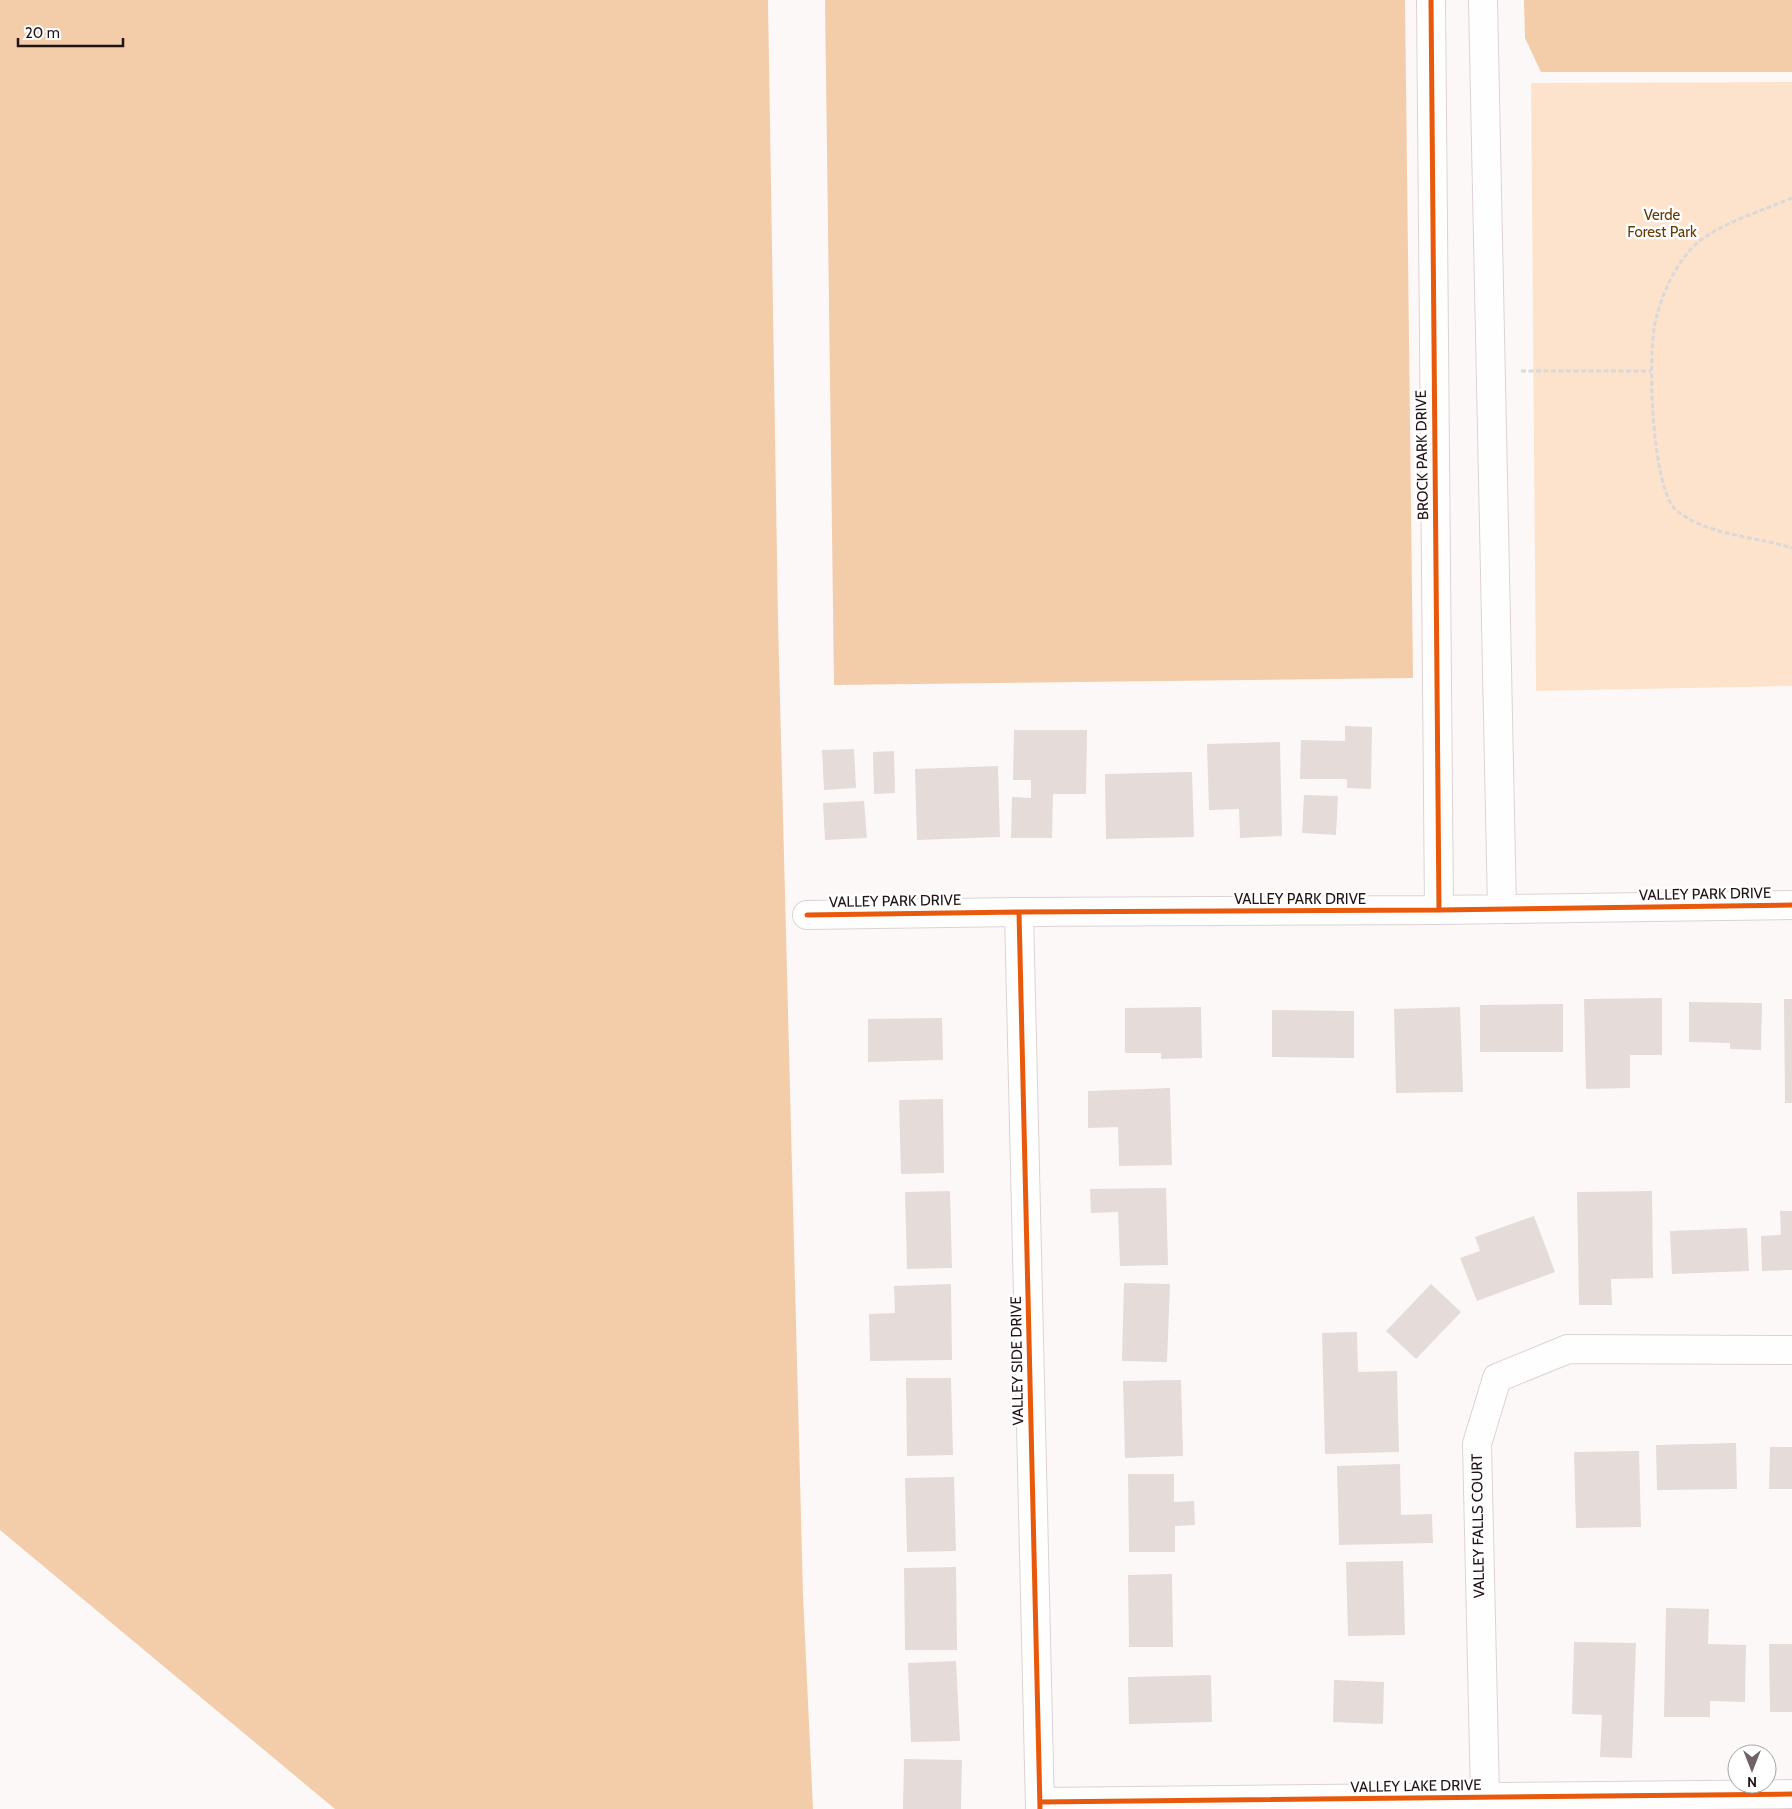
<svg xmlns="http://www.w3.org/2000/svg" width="1792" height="1809" font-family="Cabin,sans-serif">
<rect width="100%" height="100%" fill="#fdf8f8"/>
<path fill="#fee3cc" d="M1792,82V686L1536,691L1531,83Z"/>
<path fill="#f3cda9" d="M0,0H768L778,621L803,1595L813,1809H335L0,1530Z
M825,0H1405L1413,678L834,685Z
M1524,0H1792V72H1541L1525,38Z"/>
<path fill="#e5dbd9" d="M1345,726L1372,727L1371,789L1347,788V779H1300L1301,740L1345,741Z
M1014,730H1087L1086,794H1053L1052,838H1011L1012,797L1031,798V780H1013Z
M1280,742L1282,836L1240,838L1239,809L1209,810L1207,744Z
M854,749L856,788L824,790L822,750Z
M894,751L895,793L874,794L873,752Z
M998,766L1000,837L917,840L915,769Z
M1192,772L1194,837L1106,839L1105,774Z
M1304,795L1338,796L1336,835L1302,833Z
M864,801L867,838L825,840L823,803Z
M1662,998V1055H1630V1088L1586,1089L1584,999Z
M1784,999H1792V1103H1785Z
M1689,1002L1762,1003L1761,1050L1730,1049V1043L1689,1042Z
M1563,1004V1052H1480V1005Z
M1201,1007L1202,1058L1161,1059V1053H1125V1008Z
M1460,1007L1463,1092L1396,1093L1394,1009Z
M1272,1010L1354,1011V1058L1272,1057Z
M942,1018L943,1060L868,1062V1019Z
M1170,1088L1172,1165L1119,1166L1118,1127L1088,1128V1091Z
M943,1099L944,1173L901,1174L899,1100Z
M1166,1188L1168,1265L1120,1266L1118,1212L1091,1213L1090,1189Z
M950,1191L952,1268L907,1269L905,1192Z
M1652,1191L1653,1278L1611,1279L1612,1305H1579L1577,1192Z
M1780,1211H1792V1270L1762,1271L1761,1236L1781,1235Z
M1534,1216L1555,1272L1477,1301L1460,1258L1480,1251L1475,1237Z
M1747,1228L1749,1271L1672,1274L1670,1231Z
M1124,1283L1170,1284L1167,1362L1122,1361Z
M951,1284L952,1360L870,1361L869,1314L895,1313L894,1286Z
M1431,1284L1461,1312L1416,1359L1386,1331Z
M1357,1332L1358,1372L1397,1371L1399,1452L1325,1454L1322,1333Z
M906,1378H951L953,1455L907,1456Z
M1181,1380L1183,1456L1125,1458L1123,1381Z
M1736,1443L1737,1489L1657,1490L1656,1445Z
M1770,1447H1792V1489H1769Z
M1639,1451L1641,1527L1576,1528L1574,1452Z
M1400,1464L1401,1515L1432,1514L1433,1543L1339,1545L1337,1466Z
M1128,1474H1174V1502L1194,1501L1195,1525L1175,1526V1552H1129Z
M954,1477L956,1551L907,1552L905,1478Z
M1403,1561L1405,1635L1348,1636L1346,1562Z
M956,1567L957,1650H905L904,1568Z
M1172,1574L1173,1647H1129L1128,1575Z
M1666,1608L1709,1609L1708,1644L1746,1645L1745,1702L1710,1701V1717H1664Z
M1574,1642L1636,1643L1632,1758L1600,1757L1602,1715L1572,1714Z
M1769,1644H1792V1712H1770Z
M956,1661L960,1741L911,1742L908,1663Z
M1211,1675L1212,1722L1129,1724L1128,1677Z
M1334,1680L1384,1682L1383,1724L1333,1722Z
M904,1759L962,1760L961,1809H903Z"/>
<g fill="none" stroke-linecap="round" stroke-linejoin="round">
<g stroke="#ddd2d3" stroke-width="30">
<path id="street" d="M1431,0L1439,910
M1483,0L1502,909
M1019,912L1040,1809
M807,915L1019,912L1439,910L1792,905
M1485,1797L1477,1444L1497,1378L1568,1349L1792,1350
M1040,1802L1792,1794"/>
</g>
<path stroke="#dad8d8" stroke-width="3" stroke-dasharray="5 2.5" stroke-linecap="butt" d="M1792,198C1764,210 1715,225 1694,246C1675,265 1662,294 1656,319C1647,352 1651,490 1677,511C1709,536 1755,536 1792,548
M1521,371H1651"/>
<use href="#street" stroke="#fffefe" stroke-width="28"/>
<g stroke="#fff" stroke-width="8">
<path id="cycleway" d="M1431,0L1439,910
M1019,912L1040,1809
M807,915L1019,912L1439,910L1792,905
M1040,1802L1792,1794"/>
</g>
<use href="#cycleway" stroke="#e8590c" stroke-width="5"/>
</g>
<g text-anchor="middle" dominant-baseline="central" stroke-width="5" stroke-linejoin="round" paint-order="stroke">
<g font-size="15" fill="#653b05" stroke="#fff">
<text x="1662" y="215">Verde<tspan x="1662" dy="17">Forest Park</tspan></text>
</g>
<g font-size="15" fill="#221316" stroke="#fff">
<text transform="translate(1422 455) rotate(-91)">BROCK PARK DRIVE</text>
<text transform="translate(1705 894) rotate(-1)">VALLEY PARK DRIVE</text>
<text x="1300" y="899">VALLEY PARK DRIVE</text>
<text transform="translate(895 901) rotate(-1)">VALLEY PARK DRIVE</text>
<text transform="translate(1017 1361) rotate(-91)">VALLEY SIDE DRIVE</text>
<text transform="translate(1478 1526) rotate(-91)">VALLEY FALLS COURT</text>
<text transform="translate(1416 1786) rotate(-1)">VALLEY LAKE DRIVE</text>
</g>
</g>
<g transform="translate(1752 1769) rotate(180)"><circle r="24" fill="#ffffff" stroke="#a7a1a2"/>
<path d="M0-4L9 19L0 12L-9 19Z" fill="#6f6365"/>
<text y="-8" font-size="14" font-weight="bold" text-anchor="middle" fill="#221316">N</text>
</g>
<path d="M18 38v8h105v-8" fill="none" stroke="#221316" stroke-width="2.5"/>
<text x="25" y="38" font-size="15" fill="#221316" stroke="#ffffff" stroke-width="4" paint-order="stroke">20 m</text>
</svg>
